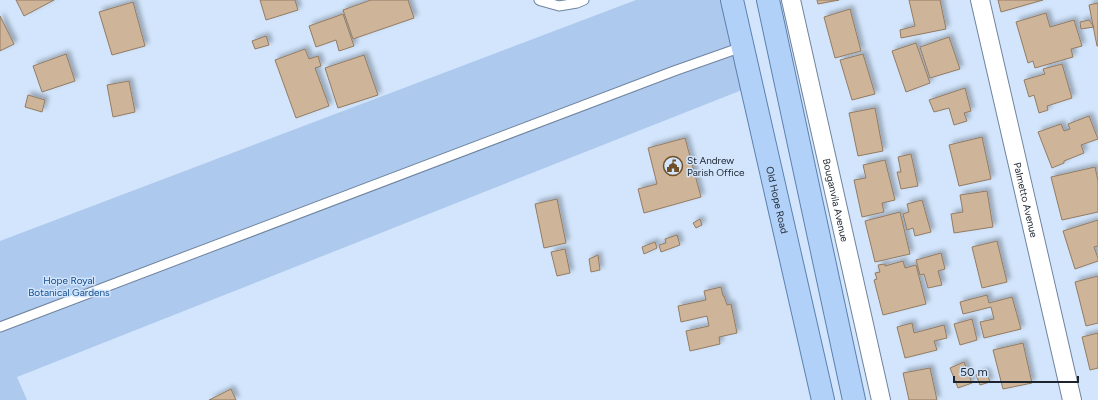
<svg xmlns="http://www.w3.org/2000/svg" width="1098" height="400" font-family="Figtree,sans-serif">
<defs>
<filter id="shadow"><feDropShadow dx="3.5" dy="-3.5" stdDeviation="2" flood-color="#0004"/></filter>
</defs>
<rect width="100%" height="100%" fill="#d2e5fc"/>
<path fill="#adc9ed" d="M636,0H727L747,88L17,377L27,400H0V241Z"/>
<path fill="#ceb59a" stroke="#937b62" filter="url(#shadow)" d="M16,0H54L24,16Z
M260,0H295L298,10L266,20Z
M371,0H408L414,18L353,39L343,10Z
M817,0H839L818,4Z
M909,0H940L946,29L901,38L900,30L915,26Z
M998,0H1043L1001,12Z
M133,2L145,46L112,55L99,12Z
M1098,3V46H1097L1089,5Z
M850,9L861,51L835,58L824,17Z
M1046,13L1050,27L1074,20L1082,46L1071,49L1073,57L1035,68L1033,61L1028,63L1016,22Z
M343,14L354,46L339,51L336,40L316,47L309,26Z
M0,16L14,44L0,51Z
M1089,20L1094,27L1081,29L1080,22Z
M266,36L269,45L255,49L252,41Z
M949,37L960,69L930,78L920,47Z
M916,43L930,83L906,92L892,51Z
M305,49L309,59L318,56L321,66L315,68L329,106L296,118L275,60Z
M66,54L75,81L42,92L33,66Z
M863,54L875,94L852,100L840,60Z
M364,55L378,95L338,108L325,68Z
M1062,64L1072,98L1047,106L1048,110L1039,113L1034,95L1029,97L1024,80L1045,74L1043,69Z
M129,81L135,112L113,117L107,85Z
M965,88L971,111L964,113L967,121L954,125L949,108L934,112L929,100Z
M28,95L45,100L42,112L25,107Z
M875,108L883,151L858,156L849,113Z
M1089,116L1098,139L1081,145L1084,153L1064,161V163L1052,168L1038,132L1061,124L1064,131L1070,129L1068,124Z
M982,137L991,179L959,186L949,145Z
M685,138L701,197L644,213L638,189L657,184L648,148Z
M911,154L918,186L901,189L897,172H901L898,157Z
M885,160L895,200L882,203L884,212L862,217L854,180L866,178L863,165Z
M1095,167L1098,181V212L1062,220L1051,177Z
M987,191L993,227L954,233L951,214L963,212L960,195Z
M557,199L566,243L544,248L535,204Z
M922,200L931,232L915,236L913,228L907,230L903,214L909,212L907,204Z
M900,212L910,254L875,262L865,221Z
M700,219L702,225L696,228L693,223Z
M1098,220V246L1094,247L1098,258V261L1075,269L1063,231Z
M677,235L680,245L661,252L659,245L666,243L665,239Z
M997,241L1007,282L982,288L972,247Z
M655,242L657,248L644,254L642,247Z
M565,249L570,273L557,276L551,252Z
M941,253L945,269L938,271L942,285L928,288L924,274L920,275L916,260Z
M598,255L600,270L591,272L589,259Z
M903,261L905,268L916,265L926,304L883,315L874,280L877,279L875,273L880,272L878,265L885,264V266Z
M1098,276V323L1086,326L1075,282Z
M721,287L723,296H724L727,305L731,304L737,333L719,337L720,344L690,351L686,331L709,326L707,316L681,322L678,306L706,300L704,291Z
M987,295L989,303L1012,297L1021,329L984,338L980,322L994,319L991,307L963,314L960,302Z
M972,319L977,340L960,345L954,324Z
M912,323L914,333L944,325L947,338L934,341L937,350L905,358L897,327Z
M1098,333V368L1090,370L1082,337Z
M1023,343L1032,383L1003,389L993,350Z
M964,362L972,383L958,388L950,368Z
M930,368L937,400H909L903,373Z
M986,371L990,382L980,385L976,375Z
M231,389L236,400H209Z"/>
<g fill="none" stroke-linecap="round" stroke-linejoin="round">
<g stroke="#6f849f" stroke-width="11">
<path id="lane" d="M539,0L541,1L559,6L577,3L584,0
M0,327L674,71L742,47"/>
</g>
<g stroke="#6f849f" stroke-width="20">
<g id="street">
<path id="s1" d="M791,0L881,400"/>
<path id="s2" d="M980,0L1072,400"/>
</g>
</g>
<g stroke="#5c81ae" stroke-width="24">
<g id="primary">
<path id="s3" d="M732,0L823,400"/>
<path d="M768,0L854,400"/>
</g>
</g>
<use href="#lane" stroke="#fff" stroke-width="9"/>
<use href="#street" stroke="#fff" stroke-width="18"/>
<use href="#primary" stroke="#b2d1f8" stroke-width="22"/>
</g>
<defs>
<g id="civic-ring" transform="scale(1)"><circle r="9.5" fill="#d2e5fc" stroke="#704e26" stroke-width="1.5"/><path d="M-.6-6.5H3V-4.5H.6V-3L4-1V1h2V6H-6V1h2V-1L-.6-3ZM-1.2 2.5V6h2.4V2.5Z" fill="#704e26"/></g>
</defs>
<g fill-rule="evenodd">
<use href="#civic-ring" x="673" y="166"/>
</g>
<g text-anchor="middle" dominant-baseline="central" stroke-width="3" stroke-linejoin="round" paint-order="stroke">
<g font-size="10" fill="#1c242f" stroke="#d2e5fc" text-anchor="start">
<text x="687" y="160">St Andrew<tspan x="687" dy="12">Parish Office</tspan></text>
</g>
<g font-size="10" fill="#1c242f" stroke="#d2e5fc">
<text stroke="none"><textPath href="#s3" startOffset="205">Old Hope Road</textPath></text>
<text stroke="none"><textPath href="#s1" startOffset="205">Bouganvila Avenue</textPath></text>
<text stroke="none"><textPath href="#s2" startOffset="205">Palmetto Avenue</textPath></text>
</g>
<g font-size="10" fill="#104b8a" stroke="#d2e5fc">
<text x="69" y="280">Hope Royal<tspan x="69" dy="12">Botanical Gardens</tspan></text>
</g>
</g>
<path d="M954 376v6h124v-6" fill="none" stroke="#1c242f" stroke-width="2"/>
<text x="960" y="376" font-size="12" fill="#1c242f" stroke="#d2e5fc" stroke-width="3" paint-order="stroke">50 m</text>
</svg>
